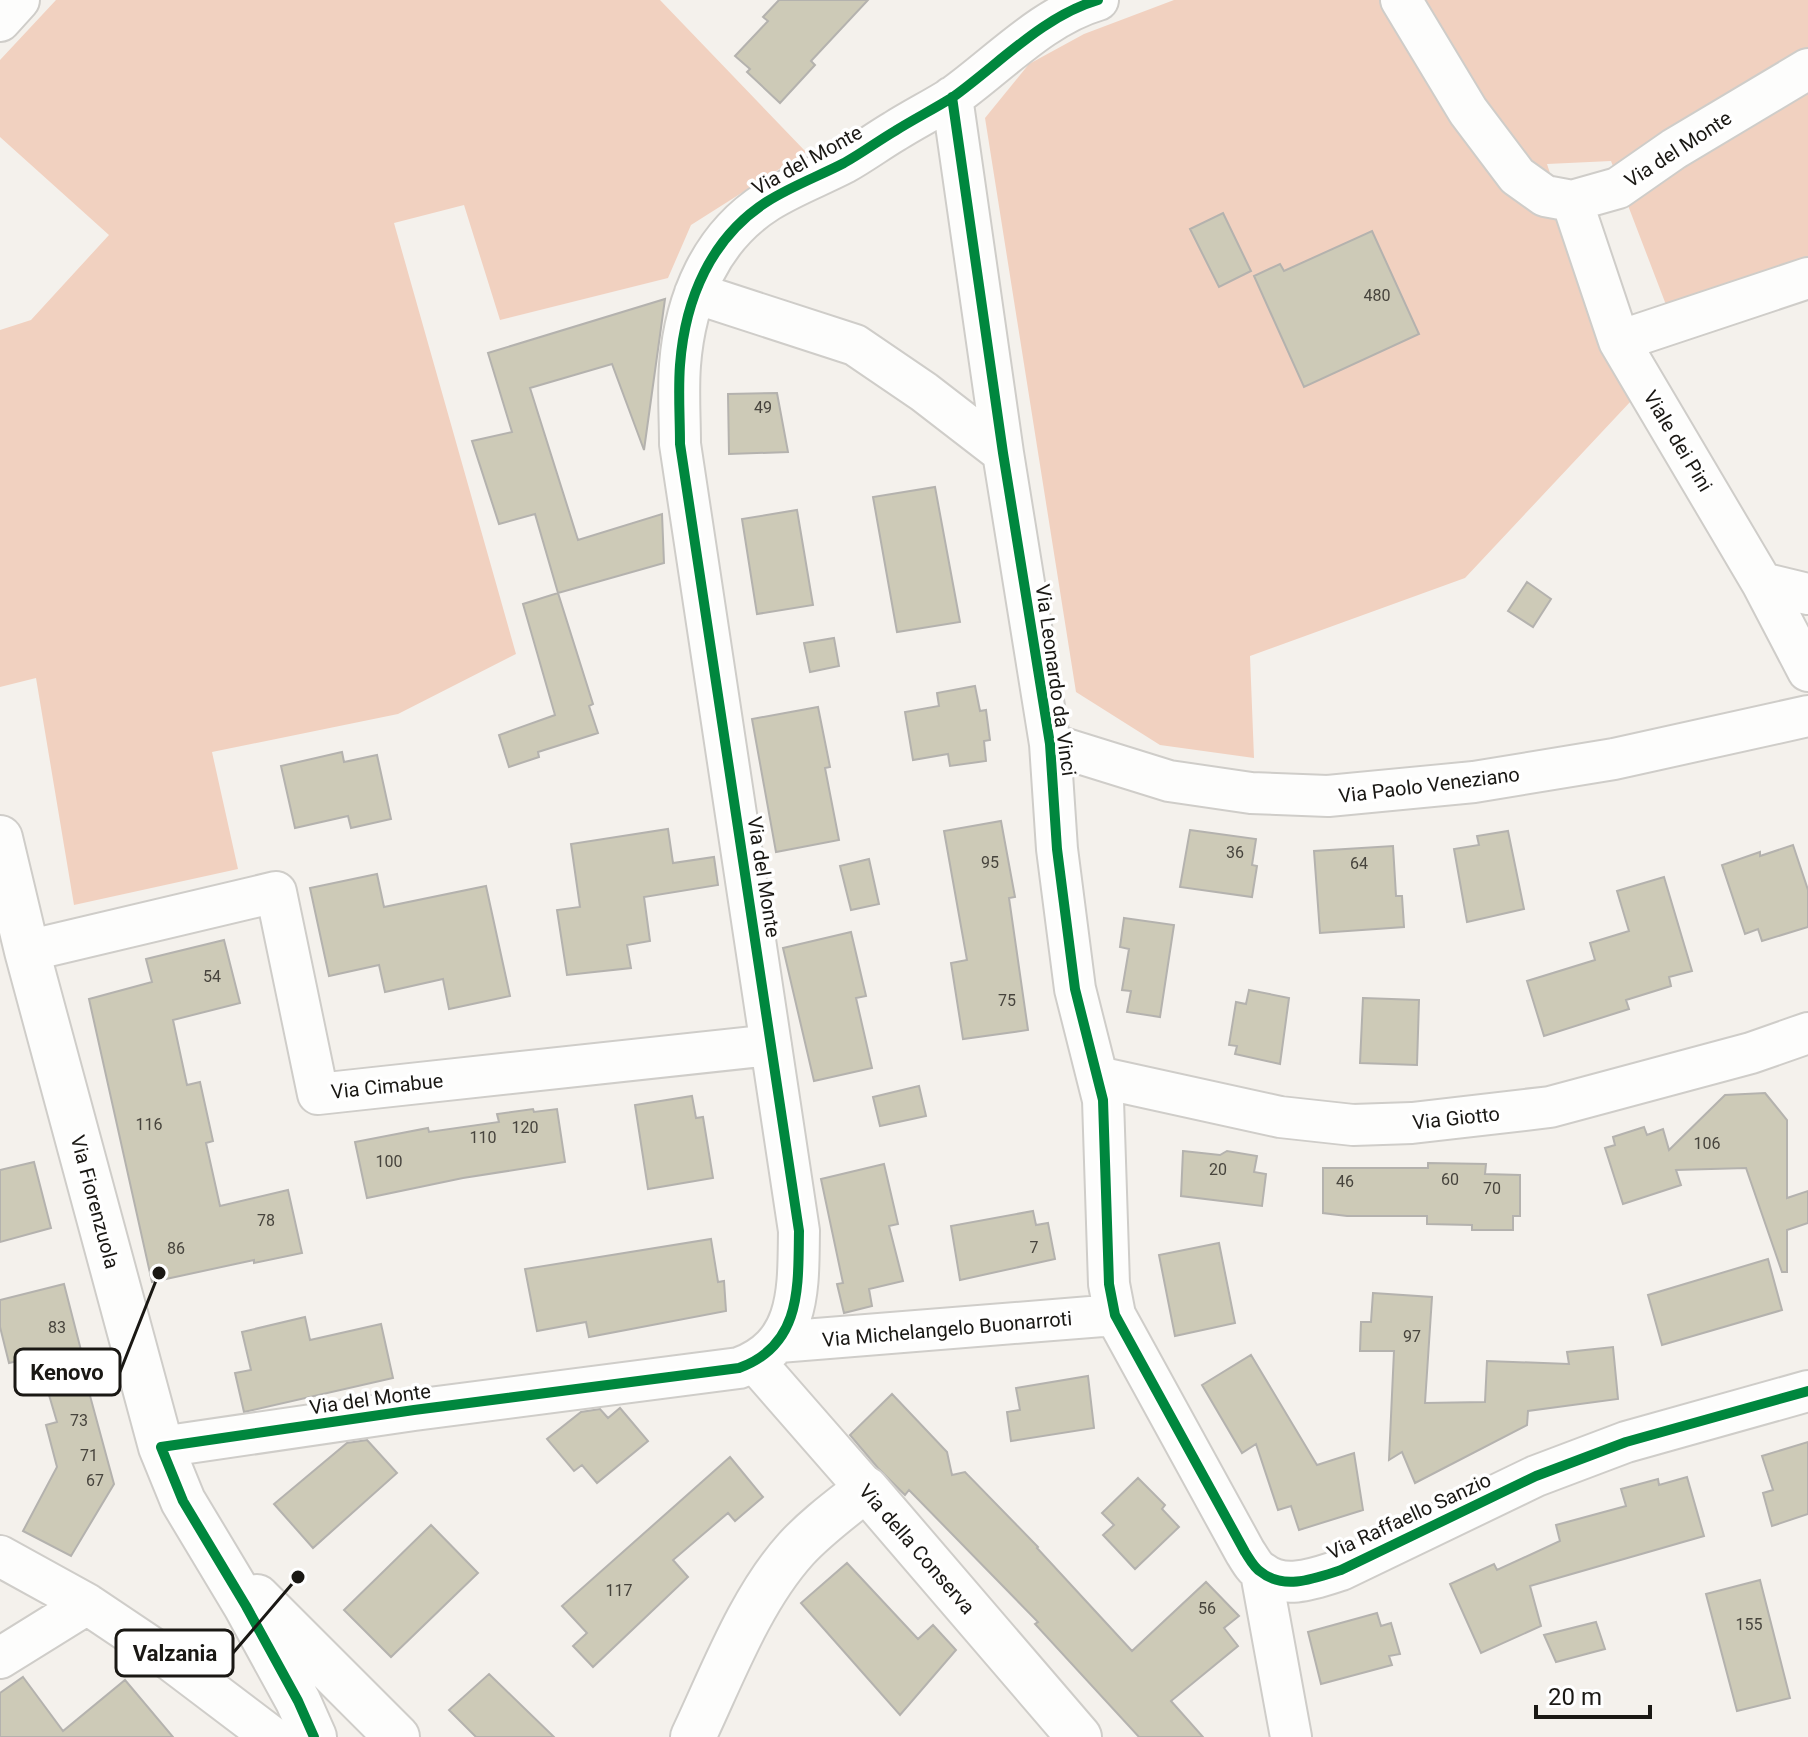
<svg xmlns="http://www.w3.org/2000/svg" width="1808" height="1737" font-family="Roboto,sans-serif">
<rect width="100%" height="100%" fill="#f4f1ec"/>
<path fill="#f1d1c0" d="M56,0H660L806,152L691,225L668,278L500,320L464,205L394,223L516,654L398,714L212,752L238,869L74,905L36,678L0,687V330L31,320L109,235L0,137V60Z
M1174,0H1808V265L1668,310L1611,161L1547,164L1564,216L1631,401L1465,578L1250,656L1254,758L1160,745L1076,692L985,118L1029,64L1084,34Z"/>
<path fill="#cdcab7" stroke="#b4b2ae" stroke-width="2" d="M779,0H868L811,61L815,65L780,103L747,72L750,69L735,56L768,21L763,17Z
M1223,213L1251,271L1219,287L1190,229Z
M1372,231L1419,334L1304,387L1254,276L1280,264L1284,271Z
M665,299L644,450L612,364L530,388L578,540L662,514L664,563L558,593L535,514L499,524L472,441L512,432L488,353Z
M777,393L788,452L729,454L728,394Z
M935,487L960,622L897,632L873,497Z
M797,510L813,605L757,614L742,519Z
M1527,582L1551,599L1533,627L1508,611Z
M558,593L593,704L589,706L598,733L538,752L539,757L509,767L499,735L555,715L523,604Z
M834,638L839,666L810,672L804,643Z
M975,686L980,711L986,710L990,740L984,741L986,761L950,766L948,754L913,760L905,712L939,706L937,693Z
M818,707L830,767L825,768L839,840L776,852L752,719Z
M342,752L344,762L377,755L391,819L351,828L348,816L295,828L281,766Z
M1001,821L1015,897L1009,898L1028,1030L963,1039L951,963L967,960L944,831Z
M668,829L673,863L714,857L718,885L644,897L650,941L627,945L631,968L567,975L557,910L580,907L571,844Z
M1190,830L1256,839L1252,865L1257,866L1252,897L1180,887Z
M1508,831L1524,909L1467,922L1454,849L1479,845L1477,836Z
M1793,845L1808,890V927L1762,941L1758,929L1745,934L1722,865L1760,852V856Z
M1393,846L1396,896H1402L1404,927L1320,933L1314,851Z
M869,859L879,904L851,910L840,866Z
M377,874L384,907L486,886L510,996L449,1009L443,979L385,992L379,965L329,976L310,888Z
M1664,877L1692,971L1669,977L1671,986L1626,1000L1629,1009L1544,1036L1527,981L1595,960L1590,943L1629,931L1617,891Z
M1124,918L1174,925L1160,1017L1127,1012L1131,991L1122,990L1129,949L1120,947Z
M851,932L866,996L856,998L872,1068L814,1081L783,948Z
M224,940L240,1003L173,1020L187,1085L200,1082L213,1141L206,1143L220,1206L288,1190L302,1253L254,1263V1260L152,1282L89,999L152,982L146,959Z
M1249,990L1289,998L1280,1064L1235,1054L1237,1046L1229,1045L1236,1002L1246,1004Z
M1363,998L1419,1000L1417,1065L1360,1063Z
M919,1086L926,1116L880,1126L873,1097Z
M1765,1093L1787,1120V1198L1808,1191V1223L1787,1230V1272H1782L1746,1168L1676,1170L1681,1185L1623,1204L1605,1148L1615,1145L1613,1137L1644,1127L1647,1135L1663,1129L1669,1150L1725,1095Z
M692,1096L696,1118L703,1117L713,1178L648,1189L635,1105Z
M533,1109L534,1112L557,1109L565,1162L463,1178L367,1198L355,1142L428,1128L429,1132L499,1122L497,1114Z
M1183,1151L1220,1155L1227,1151L1257,1156L1254,1172L1266,1174L1262,1206L1181,1196Z
M34,1162L51,1228L0,1242V1170Z
M1428,1163L1486,1164L1485,1174L1520,1175V1216H1513V1230H1472V1225L1427,1224V1216H1347L1323,1213V1168H1428Z
M884,1164L898,1224L889,1226L903,1281L869,1289L872,1306L844,1313L837,1284L843,1283L821,1179Z
M1033,1211L1036,1225L1048,1223L1055,1259L960,1280L951,1226Z
M711,1239L718,1282L724,1281L726,1311L589,1337L586,1322L537,1331L525,1269Z
M1219,1243L1235,1323L1175,1336L1159,1255Z
M1768,1259L1782,1310L1662,1345L1648,1295Z
M64,1284L83,1358L80,1359L114,1484L71,1556L23,1531L57,1467L46,1425L57,1422L41,1368L31,1370L26,1359L9,1363L0,1327V1300Z
M1373,1293L1432,1297L1425,1403L1485,1402L1487,1361L1569,1364L1567,1352L1613,1347L1618,1399L1528,1411L1527,1425L1415,1483L1402,1452L1389,1460L1394,1351H1360L1361,1322H1371Z
M305,1317L310,1340L381,1324L393,1378L244,1412L235,1373L251,1370L242,1332Z
M1251,1355L1317,1465L1354,1453L1363,1510L1299,1530L1291,1506L1278,1510L1256,1444L1242,1453L1202,1385Z
M1088,1376L1094,1428L1011,1441L1007,1412L1020,1410L1016,1388Z
M892,1394L947,1452L952,1475L965,1472L1038,1547L1037,1548L1132,1651L1206,1582L1239,1616L1224,1628L1238,1646L1171,1701L1203,1737H1139L1035,1624L1038,1622L909,1490L905,1495L878,1468L850,1435Z
M620,1408L648,1441L597,1483L582,1465L574,1471L547,1439L581,1412L600,1409L608,1418Z
M367,1440L397,1473L313,1548L274,1504L347,1443Z
M1808,1442V1514L1772,1526L1763,1493L1773,1490L1762,1456Z
M730,1457L763,1497L735,1521L728,1513L673,1560L688,1577L593,1667L573,1646L587,1633L562,1606Z
M1687,1477L1704,1536L1530,1586L1541,1626L1481,1653L1450,1584L1494,1564L1497,1570L1560,1541L1556,1525L1626,1506L1621,1489L1658,1479L1659,1485Z
M1138,1478L1165,1505L1162,1509L1179,1527L1135,1569L1103,1535L1114,1525L1102,1513Z
M431,1525L478,1573L391,1657L344,1610Z
M847,1563L918,1639L933,1625L956,1650L900,1715L801,1603Z
M1760,1580L1790,1698L1737,1711L1706,1594Z
M1377,1613L1381,1626L1391,1623L1400,1654L1389,1656L1392,1665L1321,1684L1308,1632Z
M1596,1622L1605,1649L1556,1662L1544,1635Z
M489,1674L554,1737H476L449,1710Z
M23,1677L63,1731L125,1680L173,1737H0V1693Z"/>
<g fill="none" stroke-linecap="round" stroke-linejoin="round">
<g stroke="#cfcdc9" stroke-width="44">
<path id="minor" d="M1401,0L1468,111L1517,176L1545,196L1572,201L1618,188L1674,149L1808,69
M0,21L19,0
M952,97L1003,453L1050,744L1057,849L1075,989L1103,1100L1109,1284L1115,1315L1245,1552C1249,1558 1254,1568 1261,1572C1284,1591 1316,1578 1341,1570L1536,1476L1626,1442L1808,1391
M1572,201L1619,341L1762,583L1808,671
M695,293L855,345L924,392L1003,453
M1619,341L1808,278
M1762,583L1808,594
M1050,744L1169,781L1251,793L1328,796L1474,782L1614,759L1808,716
M27,951L276,892L318,1094L771,1045
M1098,1077L1280,1117L1353,1125L1412,1123L1550,1107L1751,1053L1808,1033
M779,1342L1115,1315
M755,1362L866,1489
M161,1447L414,1410L739,1368C802,1345 798,1287 799,1231L680,444C680,418 678,391 680,365C685,299 711,237 768,201C792,186 819,176 844,163C862,153 878,141 895,131C914,119 934,109 953,97C999,64 1043,16 1098,0
M0,1556L87,1604L169,1659L272,1737
M1261,1573L1291,1737
M0,1658L87,1604"/>
</g>
<g stroke="#cfcdc9" stroke-width="48">
<path id="tertiary" d="M0,838L27,951L161,1447L183,1501L246,1606L298,1701L314,1737
M257,1597L397,1737
M693,1737C722,1676 750,1600 796,1549C816,1527 842,1508 866,1489L1079,1737"/>
</g>
<use href="#minor" stroke="#fdfdfc" stroke-width="40"/>
<use href="#tertiary" stroke="#fdfdfc" stroke-width="44"/>
<g stroke="#fff" stroke-width="15">
<path id="cycleway" d="M952,97L1003,453L1050,744L1057,849L1075,989L1103,1100L1109,1284L1115,1315L1245,1552C1249,1558 1254,1568 1261,1572C1284,1591 1316,1578 1341,1570L1536,1476L1626,1442L1808,1391
M314,1737L298,1701L246,1606L183,1501L161,1447L414,1410L739,1368C802,1345 798,1287 799,1231L680,444C680,418 678,391 680,365C685,299 711,237 768,201C792,186 819,176 844,163C862,153 878,141 895,131C914,119 934,109 953,97C999,64 1043,16 1098,0"/>
</g>
<use href="#cycleway" stroke="#00873e" stroke-width="10"/>
</g>
<g text-anchor="middle" dominant-baseline="central" stroke-width="7" stroke-linejoin="round" paint-order="stroke">
<g font-size="16" fill="#47443d">
<text x="1377" y="295">480</text>
<text x="763" y="407">49</text>
<text x="1235" y="852">36</text>
<text x="990" y="862">95</text>
<text x="1359" y="863">64</text>
<text x="212" y="976">54</text>
<text x="1007" y="1000">75</text>
<text x="149" y="1124">116</text>
<text x="525" y="1127">120</text>
<text x="483" y="1137">110</text>
<text x="1707" y="1143">106</text>
<text x="389" y="1161">100</text>
<text x="1218" y="1169">20</text>
<text x="1450" y="1179">60</text>
<text x="1345" y="1181">46</text>
<text x="1492" y="1188">70</text>
<text x="266" y="1220">78</text>
<text x="1034" y="1247">7</text>
<text x="176" y="1248">86</text>
<text x="57" y="1327">83</text>
<text x="1412" y="1336">97</text>
<text x="79" y="1420">73</text>
<text x="89" y="1455">71</text>
<text x="95" y="1480">67</text>
<text x="619" y="1590">117</text>
<text x="1207" y="1608">56</text>
<text x="1749" y="1624">155</text>
</g>
<g font-size="20" fill="#1a1814" stroke="#fff">
<text transform="translate(1678 149) rotate(-33)">Via del Monte</text>
<text transform="translate(807 160) rotate(-29)">Via del Monte</text>
<text transform="translate(1678 441) rotate(59)">Viale dei Pini</text>
<text transform="translate(1056 680) rotate(82)">Via Leonardo da Vinci</text>
<text transform="translate(1429 785) rotate(-7)">Via Paolo Veneziano</text>
<text transform="translate(764 877) rotate(81)">Via del Monte</text>
<text transform="translate(387 1086) rotate(-6)">Via Cimabue</text>
<text transform="translate(1456 1118) rotate(-6)">Via Giotto</text>
<text transform="translate(95 1202) rotate(75)">Via Fiorenzuola</text>
<text transform="translate(947 1329) rotate(-5)">Via Michelangelo Buonarroti</text>
<text transform="translate(370 1399) rotate(-8)">Via del Monte</text>
<text transform="translate(1409 1516) rotate(-25)">Via Raffaello Sanzio</text>
<text transform="translate(917 1549) rotate(49)">Via della Conserva</text>
</g>
</g>
<path fill="none" stroke="#1a1814" stroke-width="3" d="M159 1273L120 1372M298 1577L233 1653"/>
<g fill="#1a1814" stroke="#fff" stroke-width="3">
<circle cx="159" cy="1273" r="8"/>
<circle cx="298" cy="1577" r="8"/>
</g>
<g fill="#fff" stroke="#1a1814" stroke-width="3">
<rect x="15" y="1349" width="105" height="46" rx="8"/>
<rect x="116" y="1630" width="117" height="46" rx="8"/>
</g>
<g font-size="22" text-anchor="middle" font-weight="bold" fill="#1a1814">
<text x="67" y="1380">Kenovo</text>
<text x="175" y="1661">Valzania</text>
</g>
<path d="M1536 1705v12h114v-12" fill="none" stroke="#1a1814" stroke-width="4"/>
<text x="1548" y="1705" font-size="24" fill="#1a1814" stroke="#ffffff" stroke-width="6" paint-order="stroke">20 m</text>
</svg>
